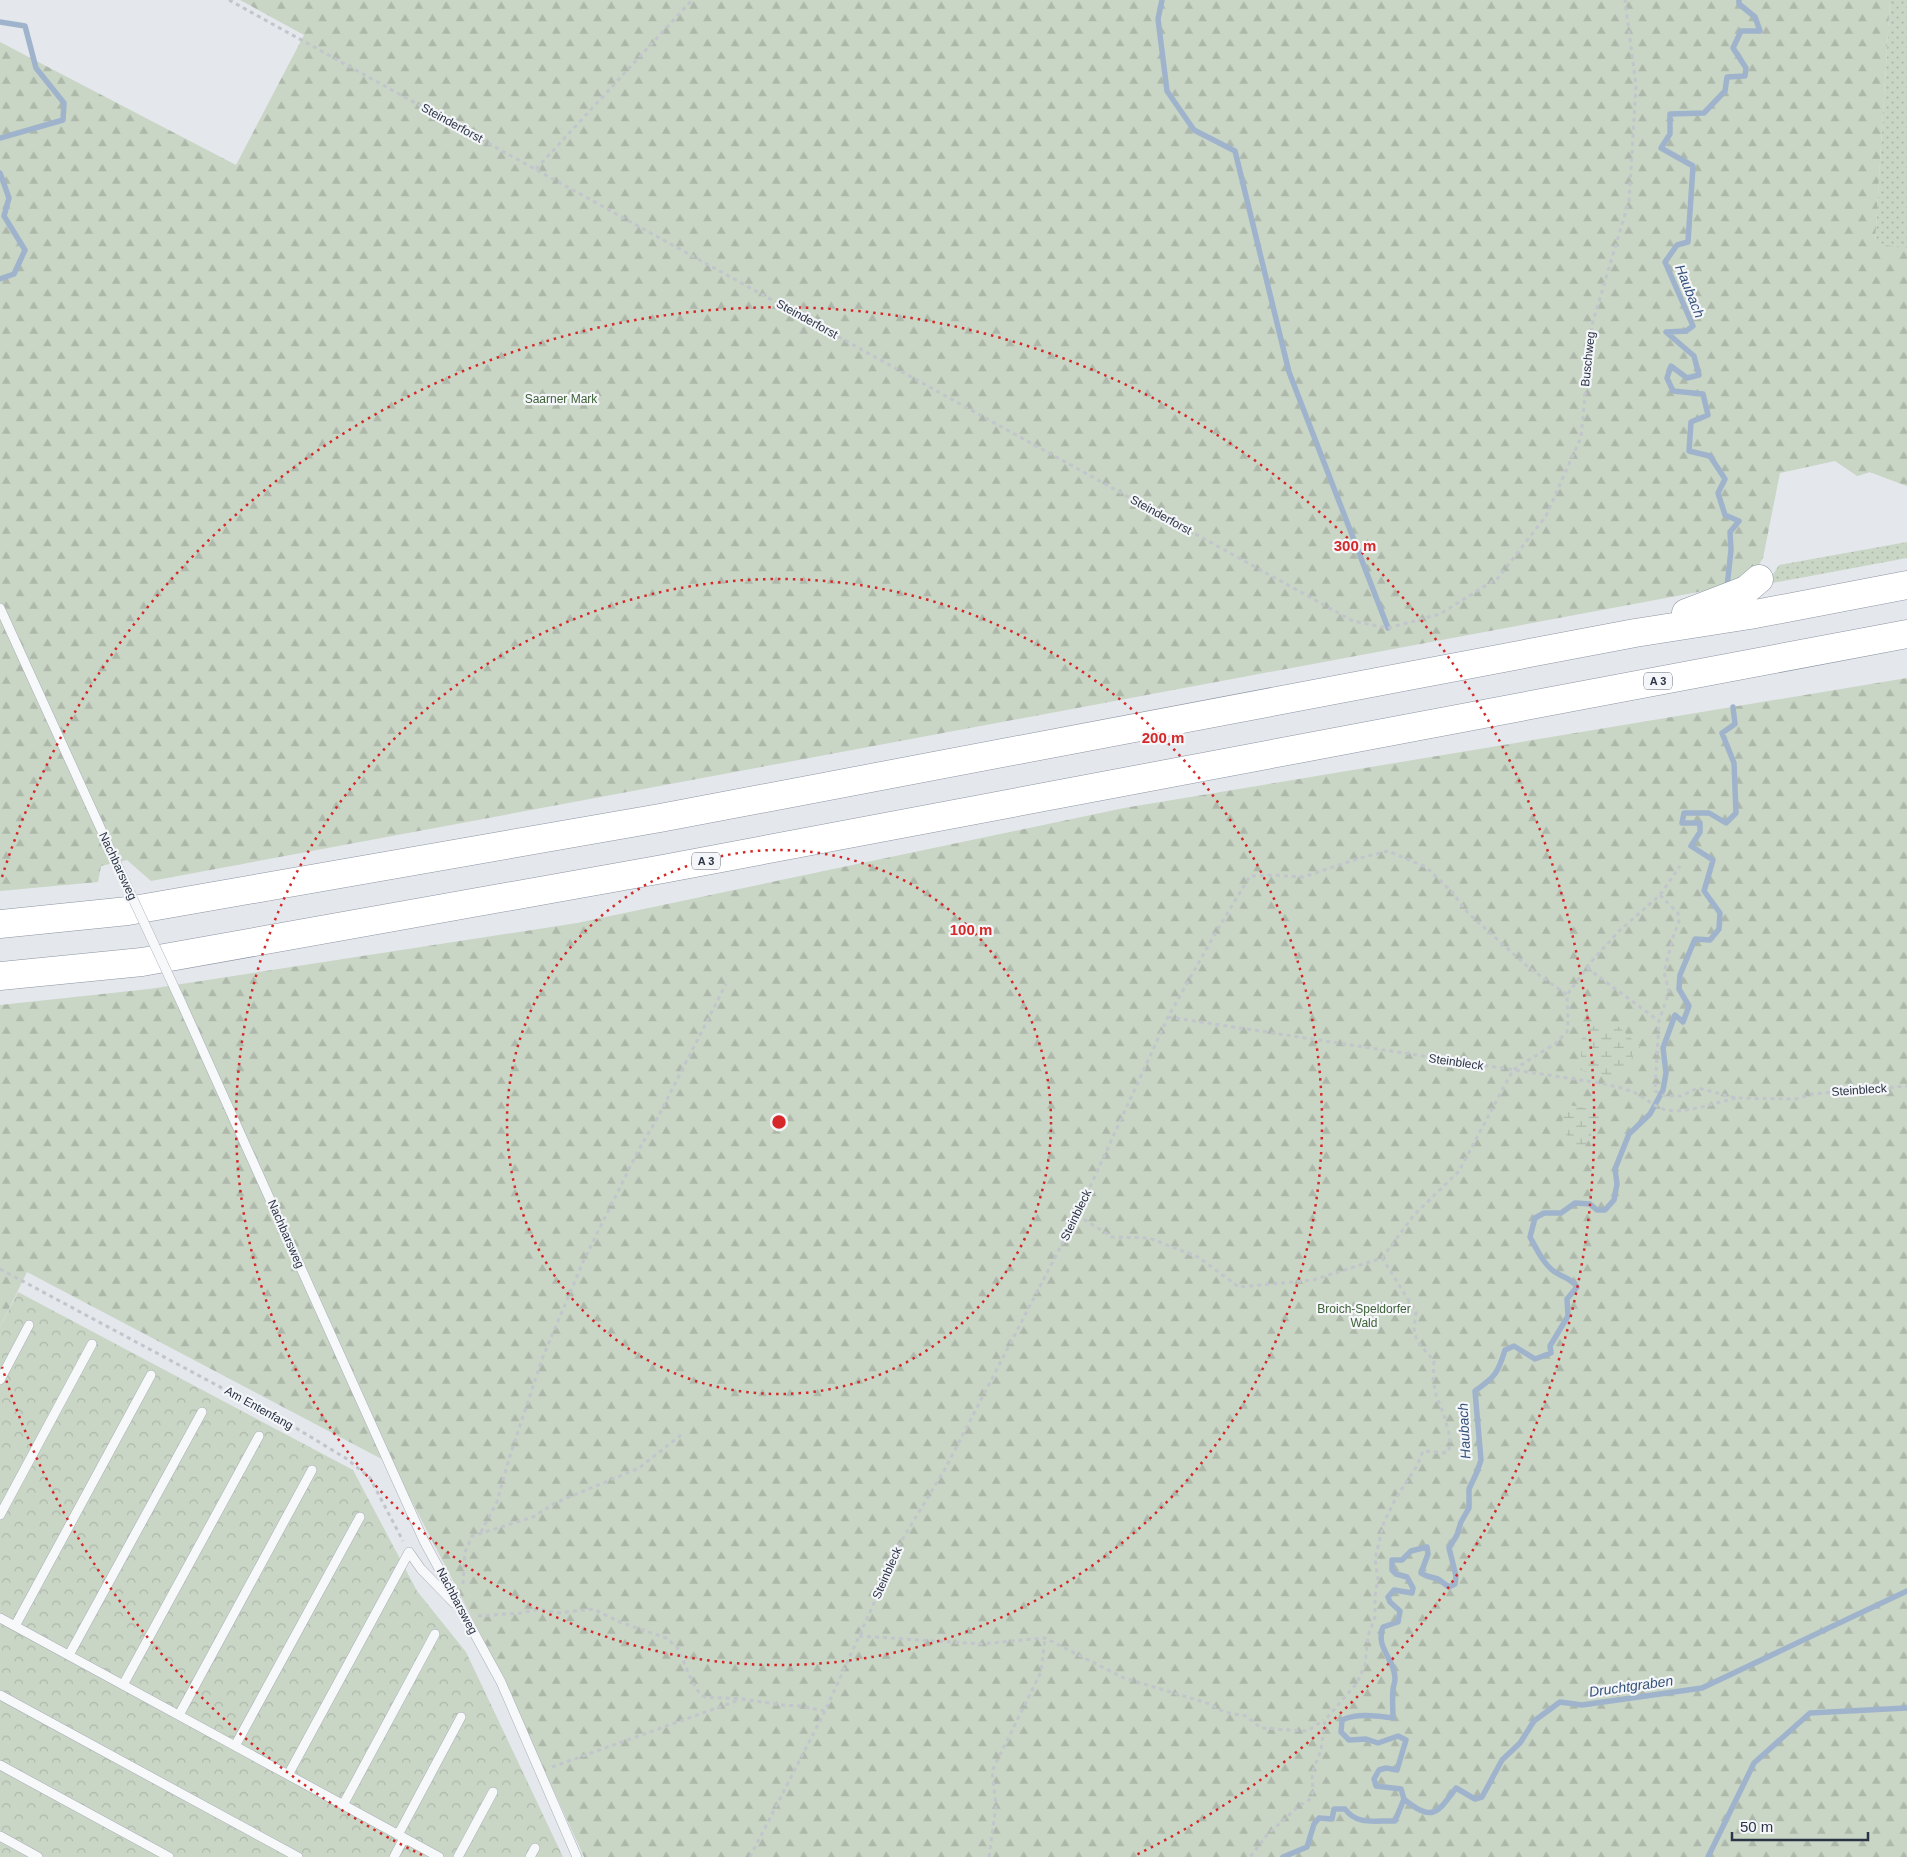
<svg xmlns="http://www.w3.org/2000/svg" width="1907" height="1857" font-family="Arial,sans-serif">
<defs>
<pattern id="grass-dots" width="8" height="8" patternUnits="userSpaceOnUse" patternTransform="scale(1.25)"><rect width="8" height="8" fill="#c9d6c5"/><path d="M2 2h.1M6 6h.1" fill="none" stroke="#adb8ab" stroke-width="1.8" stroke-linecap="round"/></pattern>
<pattern id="forest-firs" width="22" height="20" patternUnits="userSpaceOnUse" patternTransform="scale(1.25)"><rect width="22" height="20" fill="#c9d6c5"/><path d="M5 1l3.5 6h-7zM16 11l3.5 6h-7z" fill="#adb8ab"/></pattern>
<pattern id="wetland-marsh" width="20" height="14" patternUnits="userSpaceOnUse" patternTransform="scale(1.25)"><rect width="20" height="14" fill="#c9d6c5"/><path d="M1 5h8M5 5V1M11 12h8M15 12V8" fill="none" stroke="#adb8ab"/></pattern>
<pattern id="park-crowns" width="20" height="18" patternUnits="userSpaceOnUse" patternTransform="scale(1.25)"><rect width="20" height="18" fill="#c9d6c5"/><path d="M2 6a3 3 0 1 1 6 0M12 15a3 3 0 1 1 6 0" fill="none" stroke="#adb8ab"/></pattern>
</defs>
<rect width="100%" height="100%" fill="#e4e7ec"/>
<path fill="url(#grass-dots)" d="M1890,0H1907V486L1870,472L1857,476L1875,243Z
M1907,542V558L1767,584L1779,565Z"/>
<path fill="url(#forest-firs)" d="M240,0H1890L1875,243L1907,249V486L1870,472L1857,476L1835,461L1780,473L1763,558L1752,576L1741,584L151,881L127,860L101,866L98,882L0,891V42L236,165L304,35Z
M1907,678V1857H584L495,1662L393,1465L27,1272L0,1327V1005L149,989L577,923L1124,808Z"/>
<path fill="url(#wetland-marsh)" d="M1583,1026L1619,1027L1640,1047L1618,1077L1580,1070Z
M1565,1104L1604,1112L1583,1150L1561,1130Z"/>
<path fill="url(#park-crowns)" d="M18,1292L353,1470L417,1591L466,1652L563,1857H0V1327Z"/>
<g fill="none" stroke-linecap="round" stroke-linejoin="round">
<path stroke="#9fb4cc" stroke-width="5.5" d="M1162,0L1158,19L1167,91L1194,130L1235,151L1289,372L1388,628
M0,22L25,26L36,68L64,103L63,120L0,138
M0,173L9,198L4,216L25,250L14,274L0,279
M1727,587L1731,550L1730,532L1739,521L1725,515L1718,493L1725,479L1710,456L1689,451L1691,422L1708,415L1703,394L1673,391L1667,378L1671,366L1687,378L1699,375L1694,356L1666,332L1686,331L1693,326L1665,262L1677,245L1688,242L1693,166L1661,148L1670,134V114L1704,113L1725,91L1727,77L1745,76L1746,68L1733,48L1741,31H1760L1755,17L1739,4V0
M1404,1799C1432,1822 1437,1814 1456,1788L1475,1799L1482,1797L1502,1760L1520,1743L1534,1721L1560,1702L1582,1705L1702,1688L1907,1591
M1283,1857L1307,1847L1314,1824L1319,1818L1332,1819L1334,1809H1345C1357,1826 1377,1820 1395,1821L1404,1799L1401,1789L1376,1786L1374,1779L1379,1770L1386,1768L1397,1770L1406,1740L1398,1736L1378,1743L1366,1739L1349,1740L1341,1732L1342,1720C1358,1713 1376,1716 1393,1718C1393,1709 1392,1699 1393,1690C1393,1686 1395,1683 1395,1679C1395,1658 1375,1649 1383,1627L1398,1622L1400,1611L1390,1602L1388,1597L1394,1590L1412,1593L1413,1588L1407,1577L1396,1574L1392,1570V1560H1402L1411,1551L1427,1547L1428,1554L1421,1573L1427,1576L1438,1579L1449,1587L1455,1584L1456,1576L1449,1548L1457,1535L1461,1522L1469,1508V1489L1477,1472L1481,1460L1475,1391C1495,1377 1498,1373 1505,1350L1514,1346L1535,1359L1551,1353L1550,1346L1568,1316L1567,1299L1577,1287C1571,1278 1564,1278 1555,1272C1544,1265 1536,1248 1530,1237L1535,1218L1544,1213H1561L1575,1203L1590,1204L1597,1210H1605L1614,1200L1617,1184L1615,1169L1629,1134L1650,1114L1663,1090L1666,1073L1663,1048L1675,1015L1683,1022L1689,1006L1679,989L1680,975L1695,939L1710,940L1719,929L1720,913L1704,891L1713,860L1691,846L1700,832V823H1682L1684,813H1709L1726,823L1736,813L1734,763L1722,733L1735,724L1733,707
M1708,1857L1754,1763L1810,1713L1907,1708"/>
<g stroke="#a9aeb7" stroke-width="10">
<path id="lane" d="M0,608L120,871
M181,1002L424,1541L501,1682L577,1857
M0,1380L29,1325
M0,1515L92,1344
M0,1618L439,1857
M15,1626L151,1375
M69,1655L202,1412
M123,1685L259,1436
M0,1695L298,1857
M179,1715L312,1470
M235,1746L360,1517
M0,1765L169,1857
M288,1775L409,1552L421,1569L454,1603
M343,1805L435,1634
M398,1835L461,1717
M0,1836L38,1857
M394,1857L404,1838
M458,1857L493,1792
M530,1857L535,1848"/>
</g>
<g stroke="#8b94a3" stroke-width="29">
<path id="highway" d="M1686,613L1746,590L1759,579
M0,924L128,911L660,818L1635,633L1750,615L1907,585
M0,976L142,962L663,869L1907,634"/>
</g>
<path stroke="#c2c5cb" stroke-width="3" stroke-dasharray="4 4" stroke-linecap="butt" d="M229,0L1353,621L1388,628L1440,614L1498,578L1546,516L1581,437L1592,325L1629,201L1636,86L1625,0
M536,169L692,0
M1660,895L1678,913L1679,922L1674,934L1664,972L1669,992L1659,1021L1655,1091L1665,1096H1681L1698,1088L1736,1098L1796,1099L1812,1094L1907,1086
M1587,968L1659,1021
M1168,1017L1600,1083C1612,1086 1626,1088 1637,1094C1647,1099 1656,1108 1667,1110C1686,1114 1717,1102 1736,1098
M1077,1215L1112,1237L1149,1238L1198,1257L1239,1287L1313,1280L1382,1258L1416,1312L1414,1329L1417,1341L1434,1361L1433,1380L1436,1395L1444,1415L1450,1437L1449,1451L1443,1453L1423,1451L1417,1466L1396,1498L1384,1522L1375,1559L1378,1579L1375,1596V1617L1368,1636L1365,1665L1357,1683L1325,1720L1321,1750L1312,1773L1313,1792L1309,1800L1300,1805L1267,1835L1250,1857
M1382,1258L1414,1215L1459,1171L1513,1070L1556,1043L1567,1032L1568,1020L1567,995L1590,963L1619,931L1660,895L1680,866
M0,1269L291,1425L347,1459L370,1478L403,1541
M481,1532L497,1502L509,1459L542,1359L583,1262L639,1149L657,1119L726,984
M463,1584L465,1552L472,1536L533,1517L555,1503L639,1468L681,1435
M478,1616L521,1613L539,1609L558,1613L593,1609L620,1622L666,1638L677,1647L692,1681L700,1694L705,1697L742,1699L781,1705L801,1706L825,1711
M859,1636L981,1644L1045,1638L1124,1678L1210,1704L1224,1712L1246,1716L1261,1728L1307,1731L1324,1720
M552,1767L739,1700
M750,1857L825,1711L889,1570L896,1550L945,1469L1077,1215L1168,1017L1216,932L1250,876L1274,875L1303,877L1360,858L1388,851L1426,867L1452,892L1468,913L1528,967L1567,995
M989,1857L996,1806L992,1771L1041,1672L1045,1638"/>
<use href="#lane" stroke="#f7f8fa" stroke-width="9"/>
<use href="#highway" stroke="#fff" stroke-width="28"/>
<g stroke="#a9aeb7" stroke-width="10" stroke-linecap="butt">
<path id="lane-bridge" d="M120,871L181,1002"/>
</g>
<use href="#lane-bridge" stroke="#f7f8fa" stroke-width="9"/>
</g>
<g fill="none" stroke="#d62828" stroke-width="2.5" stroke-dasharray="2.5 5">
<circle cx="779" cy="1122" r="272"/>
<circle cx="779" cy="1122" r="543"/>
<path d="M422 1855A815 815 0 0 1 2 1367M2 877A815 815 0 1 1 1136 1855"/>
</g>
<g text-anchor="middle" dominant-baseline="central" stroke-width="4.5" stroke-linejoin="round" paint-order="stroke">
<g fill="#f4f6f9" stroke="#676e7b" stroke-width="1">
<rect x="1644" y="672.5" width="28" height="17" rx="4"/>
<rect x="692" y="852.5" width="28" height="17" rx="4"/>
</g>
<g font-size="11" font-weight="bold" fill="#2b3445">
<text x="1658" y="681">A 3</text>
<text x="706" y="861">A 3</text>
</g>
<g font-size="12" fill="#2b3445" stroke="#f4f6f9">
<text transform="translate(452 123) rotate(29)">Steinderforst</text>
<text transform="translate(807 319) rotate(29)">Steinderforst</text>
<text transform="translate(1588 359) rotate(-84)">Buschweg</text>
<text transform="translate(1161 515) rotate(29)">Steinderforst</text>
<text transform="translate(118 866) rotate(65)">Nachbarsweg</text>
<text transform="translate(1456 1062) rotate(8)">Steinbleck</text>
<text transform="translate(1859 1090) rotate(-4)">Steinbleck</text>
<text transform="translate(1076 1215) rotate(-64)">Steinbleck</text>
<text transform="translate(286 1234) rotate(66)">Nachbarsweg</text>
<text transform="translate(259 1408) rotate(29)">Am Entenfang</text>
<text transform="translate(887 1573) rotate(-66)">Steinbleck</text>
<text transform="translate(457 1601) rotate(62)">Nachbarsweg</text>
</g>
<g font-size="12" fill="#3f6138" stroke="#f4f6f9">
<text x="561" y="399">Saarner Mark</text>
<text x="1364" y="1309">Broich-Speldorfer<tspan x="1364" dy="14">Wald</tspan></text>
</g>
<g font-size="14" font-style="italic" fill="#34527a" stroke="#f4f6f9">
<text transform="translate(1690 291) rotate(68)">Haubach</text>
<text transform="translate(1464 1431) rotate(-93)">Haubach</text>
<text transform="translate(1631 1686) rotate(-8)">Druchtgraben</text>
</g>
</g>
<circle cx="779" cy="1122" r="8" fill="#d62828" stroke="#f4f6f9" stroke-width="2.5"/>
<g font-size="15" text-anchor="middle" font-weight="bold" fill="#d62828" stroke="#f4f6f9" stroke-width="4.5" stroke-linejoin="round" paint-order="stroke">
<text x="1355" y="551">300 m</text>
<text x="1163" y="743">200 m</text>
<text x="971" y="935">100 m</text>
</g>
<path d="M1732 1832v8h136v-8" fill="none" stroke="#2b3445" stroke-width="2.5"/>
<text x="1740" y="1832" font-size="15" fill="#2b3445" stroke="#f4f6f9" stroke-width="4" paint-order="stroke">50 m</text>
</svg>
